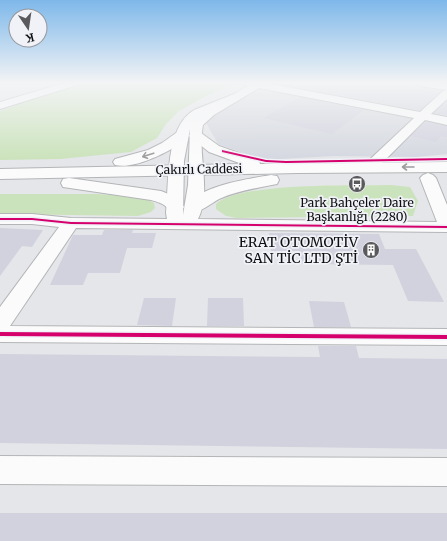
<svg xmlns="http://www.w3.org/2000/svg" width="447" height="541" font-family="Merriweather,serif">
<rect width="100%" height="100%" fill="#e5e6e9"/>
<path fill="#d5d8e0" d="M233,83H447V154L416,157L334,156L263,160L218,144L205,121L258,89Z"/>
<path fill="#cbe3bc" d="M80,83H223L232,86L210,94L179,111L166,124L157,138L131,152L60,159L0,160V111Z
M391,185L410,187L418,201L413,216L237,218L226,216L216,209V204C240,182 355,186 391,185Z
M0,194H96L143,197L154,203L155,208L151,212L138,216L0,214Z"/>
<path fill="#d1d2de" d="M325,83H388L440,92L420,110L312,90Z
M300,97L364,110L332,134L263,118Z
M447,101V115L434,113Z
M426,122L447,126V137L441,136L436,142L411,136Z
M0,228L43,230L32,247L22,246L0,276Z
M104,230H133L132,233H156L152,248H127L120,273H88L83,285H50L73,235H102Z
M269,233L379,234L385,249H416L444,302L408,301L393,265L302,264L300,251H271Z
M144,298H176L172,326L137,325Z
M208,298H243L244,326H207Z
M309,301L344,302L351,327H314Z
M318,346H356L359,358L447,359V449L0,443V354L320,357Z
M0,513H447V541H0Z"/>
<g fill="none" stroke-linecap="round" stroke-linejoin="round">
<g stroke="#b4b5b7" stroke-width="2">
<path id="street" d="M64,83H79L77,85L0,109V102Z
M242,83H266L420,112L443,91L447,90L421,86L418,85L416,83L447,84V99L431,114L447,117V125L425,120L375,170L370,171L365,170L363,167L365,164L414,118L259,88L214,115L203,125C197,155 212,191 198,219L437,222L420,178L423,175L428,173L433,175L436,178L447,205V232L76,228L10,326L447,329V345L0,342V307L59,227L32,224H0V214H32L71,218L167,219L166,213C169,183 165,127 194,110L234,94L248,86ZM190,129L188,185L183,215L184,161Z
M0,456L447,458V486L0,484Z"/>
</g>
<g stroke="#b4b5b7" stroke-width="2">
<path id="secondary" d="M181,132L186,133L188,136L186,139C172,151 134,170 115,165L113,162L115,159L148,150L162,143L176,133Z
M196,132L201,133L219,146L259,160L260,164L447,162V172L298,173L0,179V169L242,164L209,152L189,136L191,133Z
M271,175L277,176L279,180L277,184C257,188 237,191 219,199C208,205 200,214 188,211L185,207C199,186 247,179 271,175Z
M69,178L161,191L176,197L184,207L181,211C170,214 172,211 164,205C161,203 155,201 151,200L63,187L61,183L63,179Z"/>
</g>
<use href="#street" fill="#fbfbfc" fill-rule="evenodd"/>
<use href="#secondary" fill="#fbfbfc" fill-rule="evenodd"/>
<g stroke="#f0f2f8" stroke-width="3">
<path id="cycleway" d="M222,150L266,160L286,161L447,158V160L286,163L266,162L222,152Z
M0,218H32L71,222L447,226V228L71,224L32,220H0Z
M0,332L447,335V339L0,336Z"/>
</g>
<use href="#cycleway" fill="#d6006c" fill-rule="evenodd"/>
</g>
<defs><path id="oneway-shaft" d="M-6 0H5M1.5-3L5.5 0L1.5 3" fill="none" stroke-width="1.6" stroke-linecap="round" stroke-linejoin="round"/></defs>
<g stroke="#9d9d9e">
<use href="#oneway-shaft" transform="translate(148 155) rotate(162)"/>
<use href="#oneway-shaft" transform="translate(408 167) rotate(180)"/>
</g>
<linearGradient id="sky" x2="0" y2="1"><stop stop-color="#7eb8ea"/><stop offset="0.52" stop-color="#f3f4f5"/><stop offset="1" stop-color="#f3f4f5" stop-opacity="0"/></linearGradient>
<rect width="447" height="159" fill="url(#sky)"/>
<defs>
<g id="bus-disc" transform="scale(0.9)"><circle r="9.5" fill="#5a5a5d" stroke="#f0f2f8"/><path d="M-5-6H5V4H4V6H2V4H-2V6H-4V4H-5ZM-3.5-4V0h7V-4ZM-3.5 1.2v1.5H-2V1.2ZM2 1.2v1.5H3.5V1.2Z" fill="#fff"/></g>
<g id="building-disc" transform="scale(0.9)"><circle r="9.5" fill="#5a5a5d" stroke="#f0f2f8"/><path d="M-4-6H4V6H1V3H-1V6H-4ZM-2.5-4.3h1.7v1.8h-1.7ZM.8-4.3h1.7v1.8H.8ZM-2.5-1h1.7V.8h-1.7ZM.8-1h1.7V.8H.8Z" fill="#fff"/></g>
</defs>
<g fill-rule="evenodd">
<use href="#bus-disc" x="357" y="184"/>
<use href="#building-disc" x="371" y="250"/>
</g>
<g text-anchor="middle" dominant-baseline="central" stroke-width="3.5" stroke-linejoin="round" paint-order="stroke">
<g font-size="12" fill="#0f0f11" stroke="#f0f2f8">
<text transform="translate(199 169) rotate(-1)">Çakırlı Caddesi</text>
</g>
<g font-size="12" fill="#0f0f11" stroke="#f0f2f8">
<text x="357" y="202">Park Bahçeler Dai̇re<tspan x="357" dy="14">Başkanlığı (2280)</tspan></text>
</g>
<g font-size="14" fill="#0f0f11" stroke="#f0f2f8" text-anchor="end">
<text x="358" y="242">ERAT OTOMOTİV<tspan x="358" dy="16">SAN TİC LTD ŞTİ</tspan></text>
</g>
</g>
<g transform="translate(28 28) rotate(167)"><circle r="19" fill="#f0f2f8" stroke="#96979c"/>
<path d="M0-3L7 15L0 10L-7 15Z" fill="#5a5a5d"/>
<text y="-6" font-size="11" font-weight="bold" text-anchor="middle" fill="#0f0f11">K</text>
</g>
</svg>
